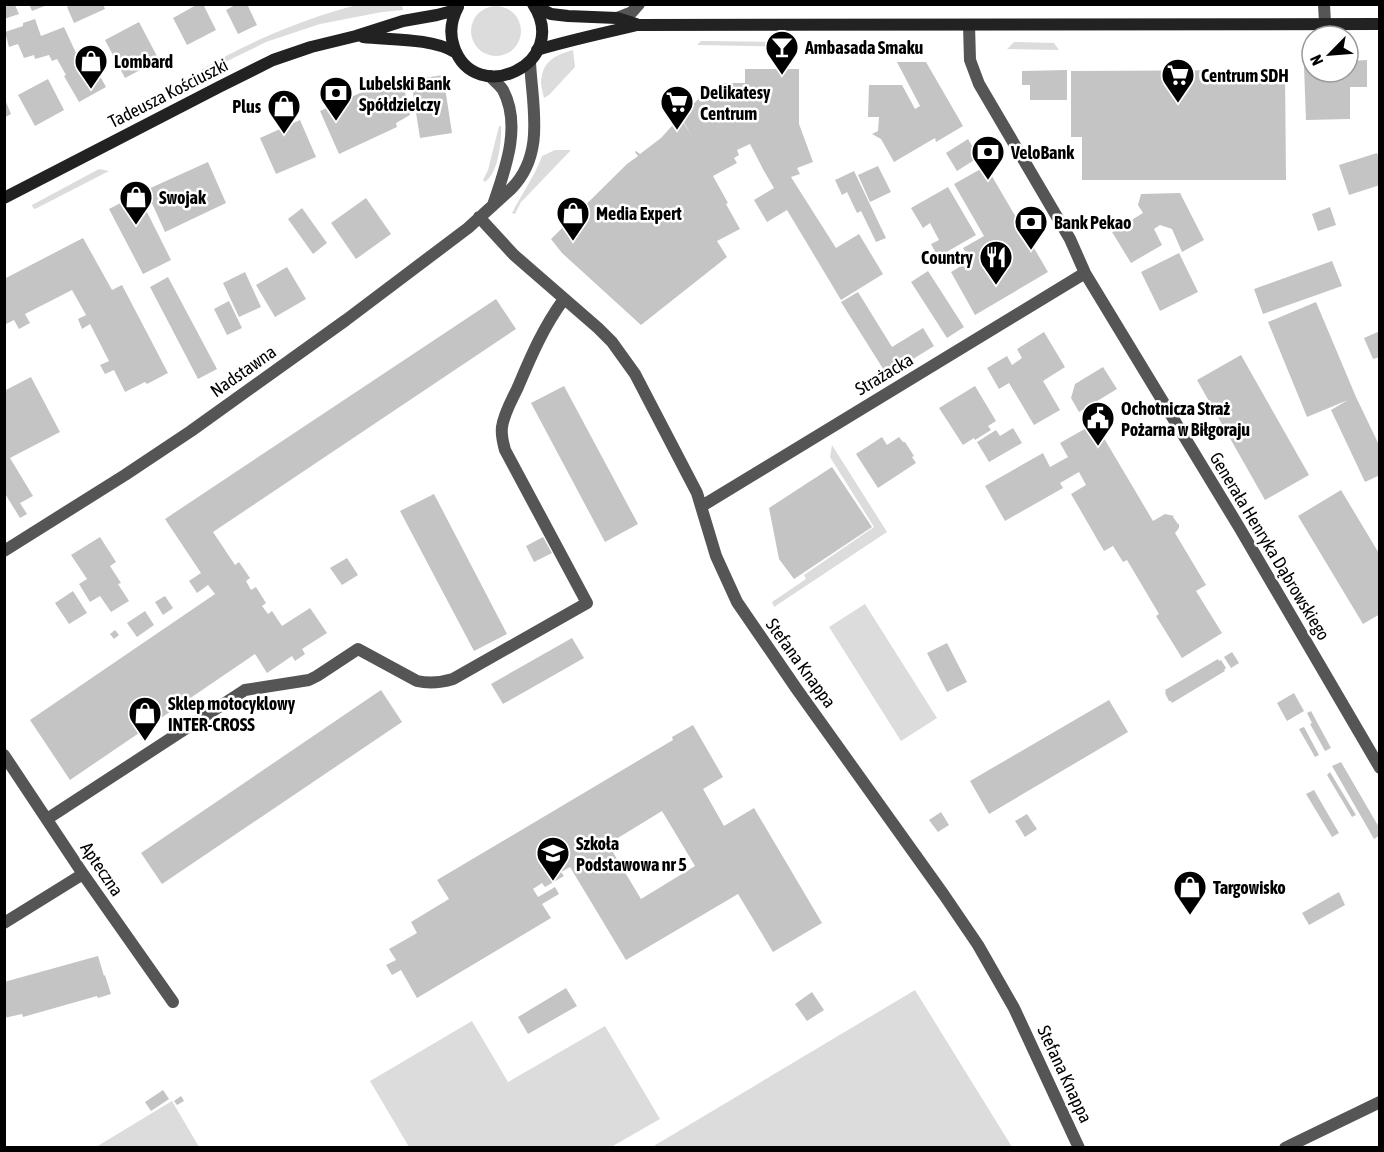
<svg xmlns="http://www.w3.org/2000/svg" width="1384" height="1152" font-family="'Asap Condensed',sans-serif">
<rect width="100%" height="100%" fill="#fff"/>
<path fill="#dcdcdc" d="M361,4L402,5L403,10L382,12L320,24L266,42L203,73L201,70C250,41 305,18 361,4Z
M1109,5H1287L1111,6Z
M471 31a25 25 0 1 1 50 0a25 25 0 1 1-50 0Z
M701,41L795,42L796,47L697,45Z
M820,42L892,43L891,49H826L817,47Z
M1014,42L1054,43L1059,50L1007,49Z
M573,50L575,67L549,95L544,98C543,93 541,87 541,83C542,61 555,55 573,50Z
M499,126H501C502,141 498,174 485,182L483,180L488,170Z
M555,150H571L528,195L521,202L515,214L512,213C522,193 535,176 542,156Z
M99,169L109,171L39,207L35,209L33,208L32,205Z
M832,445L887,532L774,607L772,602L806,579L804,575L874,527L830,457Z
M865,604L937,718L901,741L829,627Z
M915,990L1012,1147H652Z
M472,1021L508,1082L605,1026L660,1119L611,1147H409L370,1081Z
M172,1101L199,1147H96Z"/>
<path fill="#c4c4c4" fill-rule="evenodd" d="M29,4H47V5L32,11Z
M72,4H103L105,9L74,23L67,7Z
M198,4H203L216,30L187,45L173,18Z
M237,4H247L257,25L238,34L226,10Z
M4,5H15L19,14L4,19Z
M35,19L41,36L64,27L82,66L92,61L106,87L79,102L64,76L66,75L57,59L52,61L49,55L35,59L34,55L24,58L18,44L9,47L5,32L23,26V23Z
M139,22L159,60L125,78L105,40Z
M1367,60V87H1350V119L1306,120L1304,67L1312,66V72H1348V61Z
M897,62H926L963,126L936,142L935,138L894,162L881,139L872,134L878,131L879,117H868L869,85H902L915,109L920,106Z
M745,69H799V124L813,162L797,168L800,174L791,177L836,248L859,234L883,274L841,300L787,210L767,222L754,200L774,188L764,171L750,144L737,150L739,155L734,158L737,163L713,176L728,203L726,204L740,229L717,241L727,257L641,325L562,253L551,239L627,164L638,156L635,152L636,151L640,154L661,138L680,117L691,135L681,117L701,96L725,83H745Z
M1067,70V100H1030V85H1022V71Z
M1285,70L1286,180H1082V137H1071V71Z
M443,75L452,133L420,138L411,80Z
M402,78L410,115L396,123L397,127L339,154L320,111L369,89Z
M48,79L64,110L35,126L18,95Z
M4,97L11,114L4,118Z
M300,120L316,157L276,174L260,138Z
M968,139L979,157L957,171L946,153Z
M1377,153L1380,160V185L1349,195L1339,165Z
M208,162L226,203L165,232L146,190Z
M878,166L891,192L870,202L858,175Z
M986,166L1048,272L975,315L951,272L971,260L963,248L984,236L954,184Z
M854,171L886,238L876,242L861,211L857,213L847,192L842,195L835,180Z
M948,187L976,235L938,257L931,244L939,240L930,223L923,228L911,208Z
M1180,193L1204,240L1182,252L1172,229L1160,225L1154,229L1162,245L1131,263L1112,232L1143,213L1138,205L1141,194Z
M138,194L171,260L143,274L109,209Z
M366,198L391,234L356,259L331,223Z
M1330,207L1336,225L1318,231L1312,214Z
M302,208L327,243L313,254L288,219Z
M83,238L112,290L122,285L168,373L147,384L145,382L125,392L114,370L105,374L100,365L109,361L90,324L82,329L78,319L86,315L72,290L25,314L30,323L19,329L14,320L4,325V279Z
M1179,253L1198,292L1160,311L1141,272Z
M1332,261L1342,286L1263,314L1254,289Z
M287,267L306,299L275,317L256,285Z
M928,271L964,327L947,338L911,282Z
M245,272L261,307L239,317L223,283Z
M168,277L217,369L198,379L150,287Z
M858,292L892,347L923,328L934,346L887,375L841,302Z
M496,299L516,329L213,532L235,565L239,562L250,578L246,581L251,590L256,587L266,603L262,606L268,614L272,611L282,626L310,608L327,633L302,649L305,654L295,661L292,656L267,673L255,654L70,780L30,720L215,594L208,585L197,593L189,581L201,573L165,519Z
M229,301L242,328L227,335L214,309Z
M1316,302L1356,397L1380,447V475L1365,482L1331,410L1348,400L1307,417L1268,322Z
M1380,331V357L1373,359L1364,338Z
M1044,332L1065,367L1043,381L1060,410L1034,425L1009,383L999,389L987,368L1007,356L1012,365L1022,358L1017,349Z
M1241,355L1309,475L1265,500L1197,380Z
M1103,367L1117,389L1079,412L1071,398L1075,384Z
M31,377L60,432L10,458L33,496L20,503L27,514L20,518L4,492V391Z
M564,386L638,524L605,542L531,403Z
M975,386L996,421L988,426L991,430L975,440L974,438L963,445L939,408Z
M1095,423L1153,521L1165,514L1174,516L1173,517L1178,524H1179V528L1175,533L1206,585L1196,591L1222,633L1182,658L1156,616L1159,614L1127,560L1123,562L1113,546L1104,551L1071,494L1086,485L1079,472L1060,483L1063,488L1005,521L985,486L1043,453L1050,467L1068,457L1060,443Z
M1013,428L1022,443L989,462L977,442L996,430L1000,436Z
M882,437L887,445L899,437L903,442H905L914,456L912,457L916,463L878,488L856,454Z
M832,467L872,527L794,579L779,559L769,508Z
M1341,490L1380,555V614L1363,624L1298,516Z
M434,494L507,634L474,651L400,511Z
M100,537L116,562L110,566L121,583L118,584L129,601L111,612L100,596L90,602L79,584L87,579L71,555Z
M543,537L552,553L534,562L526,546Z
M347,558L358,575L342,585L330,568Z
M73,591L87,613L69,624L55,603Z
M165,596L173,608L163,615L155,602Z
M145,611L154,625L137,637L127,623Z
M115,630L119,635L114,639L110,634Z
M572,638L584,658L503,704L491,684Z
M947,643L967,682L947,692L927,653Z
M1232,652L1239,663L1231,668L1224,657Z
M1218,659L1219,661L1221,660L1226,668L1224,670L1225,671L1172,703L1171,701H1169L1165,693L1166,692L1165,690Z
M381,690L402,722L162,884L141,853Z
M1294,693L1304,711L1287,721L1277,703Z
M1109,700L1128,732L989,814L970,781Z
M1311,711L1331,748L1325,751L1310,724L1312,723L1307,713Z
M693,725L723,777L703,789L724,826L754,808L822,923L773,952L738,894L626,960L570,867L561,872L564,876L545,887L542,883L533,889L538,897L555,887L559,894L542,904L551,918L417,998L401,970L392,975L386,965L396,960L389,949L417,933L411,922L449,899L437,880L673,740L672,737ZM662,811L695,866L641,899L608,844Z
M1304,727L1319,755L1315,757L1299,729Z
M1341,762L1380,829V835L1374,839L1332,766Z
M1330,772L1356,815L1352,817L1327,775Z
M1314,790L1339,833L1332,837L1306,794Z
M941,812L949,825L938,832L929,820Z
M1027,814L1037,829L1025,837L1015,821Z
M1339,892L1345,905L1309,925L1302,913Z
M98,956L104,976L105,975L111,994L98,998L97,996L23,1017L22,1014L4,1018V982Z
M566,988L577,1006L528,1034L518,1017Z
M812,992L824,1010L807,1021L795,1004Z
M163,1090L169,1099L151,1111L145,1102Z
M181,1096L184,1101L177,1105L174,1101Z"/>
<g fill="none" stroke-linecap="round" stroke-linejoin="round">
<path stroke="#555" stroke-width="12" d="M47,819L245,690L309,680L317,676L358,649L417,681C430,684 440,683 453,679L587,603L505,450C503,443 501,435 502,427C504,413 512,400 518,387C531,356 544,326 564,299"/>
<path stroke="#555" stroke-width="12" d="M1324,4L1325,23
M617,18L632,12L639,4
M969,25L970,60L979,84L1070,239L1085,273L1239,527L1380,768
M490,76C494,81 500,85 503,90C522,126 505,170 493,205
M479,217L514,255L598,328L612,342L635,374L697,493L716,556L737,602L796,688L944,895L978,945L1014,1008L1079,1148
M702,506L1085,273
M4,551L125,475L191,431L346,320L468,228L511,189C546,154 532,105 530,62
M4,755L83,874L173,1002
M4,923L83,874
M1285,1148L1380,1102"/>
<path stroke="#222" stroke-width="12" d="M534,6L551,14L568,16L617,18L636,24
M458,7C451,20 449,33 454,47C475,108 572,64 533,4
M363,37C391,40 431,38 455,52
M537,50C570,40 604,33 637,25L1380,24
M4,198L219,87L273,60L311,47L356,36L403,21L437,15L456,10"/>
</g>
<defs>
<g id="bar-pin" transform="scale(1.725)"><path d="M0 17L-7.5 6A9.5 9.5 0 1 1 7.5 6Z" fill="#000" stroke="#fff"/><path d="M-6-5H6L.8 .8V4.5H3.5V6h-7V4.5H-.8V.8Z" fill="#fff"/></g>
<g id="shop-pin" transform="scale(1.725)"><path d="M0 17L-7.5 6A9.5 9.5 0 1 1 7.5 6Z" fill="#000" stroke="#fff"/><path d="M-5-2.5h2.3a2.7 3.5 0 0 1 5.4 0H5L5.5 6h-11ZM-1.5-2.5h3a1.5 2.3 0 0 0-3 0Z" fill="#fff"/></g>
<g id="supermarket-pin" transform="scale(1.725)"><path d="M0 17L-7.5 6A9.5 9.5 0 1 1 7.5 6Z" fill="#000" stroke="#fff"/><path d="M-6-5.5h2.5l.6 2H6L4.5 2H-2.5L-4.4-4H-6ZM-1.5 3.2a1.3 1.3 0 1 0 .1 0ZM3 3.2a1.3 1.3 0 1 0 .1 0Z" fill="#fff"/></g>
<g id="bank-pin" transform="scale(1.725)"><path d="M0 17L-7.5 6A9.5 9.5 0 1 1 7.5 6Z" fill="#000" stroke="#fff"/><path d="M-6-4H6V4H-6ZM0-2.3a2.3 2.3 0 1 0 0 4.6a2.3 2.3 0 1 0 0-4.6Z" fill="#fff"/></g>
<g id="restaurant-pin" transform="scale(1.725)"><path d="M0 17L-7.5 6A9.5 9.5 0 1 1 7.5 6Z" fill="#000" stroke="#fff"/><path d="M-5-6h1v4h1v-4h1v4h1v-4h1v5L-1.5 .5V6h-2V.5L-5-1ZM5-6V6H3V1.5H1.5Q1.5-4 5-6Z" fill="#fff"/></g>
<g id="civic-pin" transform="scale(1.725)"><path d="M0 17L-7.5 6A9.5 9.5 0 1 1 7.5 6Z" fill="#000" stroke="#fff"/><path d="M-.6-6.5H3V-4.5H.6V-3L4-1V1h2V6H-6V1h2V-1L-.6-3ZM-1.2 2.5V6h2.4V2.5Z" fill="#fff"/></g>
<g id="school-pin" transform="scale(1.725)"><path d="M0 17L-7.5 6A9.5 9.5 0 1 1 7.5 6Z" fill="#000" stroke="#fff"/><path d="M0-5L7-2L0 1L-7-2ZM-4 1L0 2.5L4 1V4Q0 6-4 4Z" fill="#fff"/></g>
</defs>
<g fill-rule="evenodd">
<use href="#bar-pin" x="782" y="47"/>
<use href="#shop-pin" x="91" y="61"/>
<use href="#supermarket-pin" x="1178" y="75"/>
<use href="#bank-pin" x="336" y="93"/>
<use href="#supermarket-pin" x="677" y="102"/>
<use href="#shop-pin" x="284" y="106"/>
<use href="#bank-pin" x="988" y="152"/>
<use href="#shop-pin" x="136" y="197"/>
<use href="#shop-pin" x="573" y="213"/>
<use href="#bank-pin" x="1031" y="222"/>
<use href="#restaurant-pin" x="996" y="257"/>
<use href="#civic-pin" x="1098" y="418"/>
<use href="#shop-pin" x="145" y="713"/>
<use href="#school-pin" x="553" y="853"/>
<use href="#shop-pin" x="1190" y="887"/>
</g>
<g text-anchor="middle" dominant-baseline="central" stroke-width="5" stroke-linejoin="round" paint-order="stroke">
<g font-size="18" font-weight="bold" fill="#000" stroke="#fff" text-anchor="start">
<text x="805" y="47">Ambasada Smaku</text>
<text x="114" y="61">Lombard</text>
<text x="1201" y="75">Centrum SDH</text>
<text x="359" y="83">Lubelski Bank<tspan x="359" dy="21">Spółdzielczy</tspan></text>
<text x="700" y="92">Delikatesy<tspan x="700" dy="21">Centrum</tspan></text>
<text x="261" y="106" text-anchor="end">Plus</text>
<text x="1011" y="152">VeloBank</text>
<text x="159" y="197">Swojak</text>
<text x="596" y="213">Media Expert</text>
<text x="1054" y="222">Bank Pekao</text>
<text x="973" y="257" text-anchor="end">Country</text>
<text x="1121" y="408">Ochotnicza Straż<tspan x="1121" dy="21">Pożarna w Biłgoraju</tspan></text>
<text x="168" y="703">Sklep motocyklowy<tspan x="168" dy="21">INTER-CROSS</tspan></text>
<text x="576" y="843">Szkoła<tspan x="576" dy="21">Podstawowa nr 5</tspan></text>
<text x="1213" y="887">Targowisko</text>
</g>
<g font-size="18" fill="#000" stroke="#fff">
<text transform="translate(168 93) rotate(-27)">Tadeusza Kościuszki</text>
<text transform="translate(243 371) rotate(-35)">Nadstawna</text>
<text transform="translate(884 374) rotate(-31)">Strażacka</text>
<text transform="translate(1270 546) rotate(59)">Generała Henryka Dąbrowskiego</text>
<text transform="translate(801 663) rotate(54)">Stefana Knappa</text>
<text transform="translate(102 869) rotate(56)">Apteczna</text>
<text transform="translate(1065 1074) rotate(65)">Stefana Knappa</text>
</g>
</g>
<rect width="1384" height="1152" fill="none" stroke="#000000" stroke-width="12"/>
<g transform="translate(1330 54) rotate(245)"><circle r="28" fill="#ffffff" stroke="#999999" stroke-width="1.5"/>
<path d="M0-4.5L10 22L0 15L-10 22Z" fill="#000000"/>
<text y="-9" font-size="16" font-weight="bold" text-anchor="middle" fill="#000000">N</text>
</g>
</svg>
